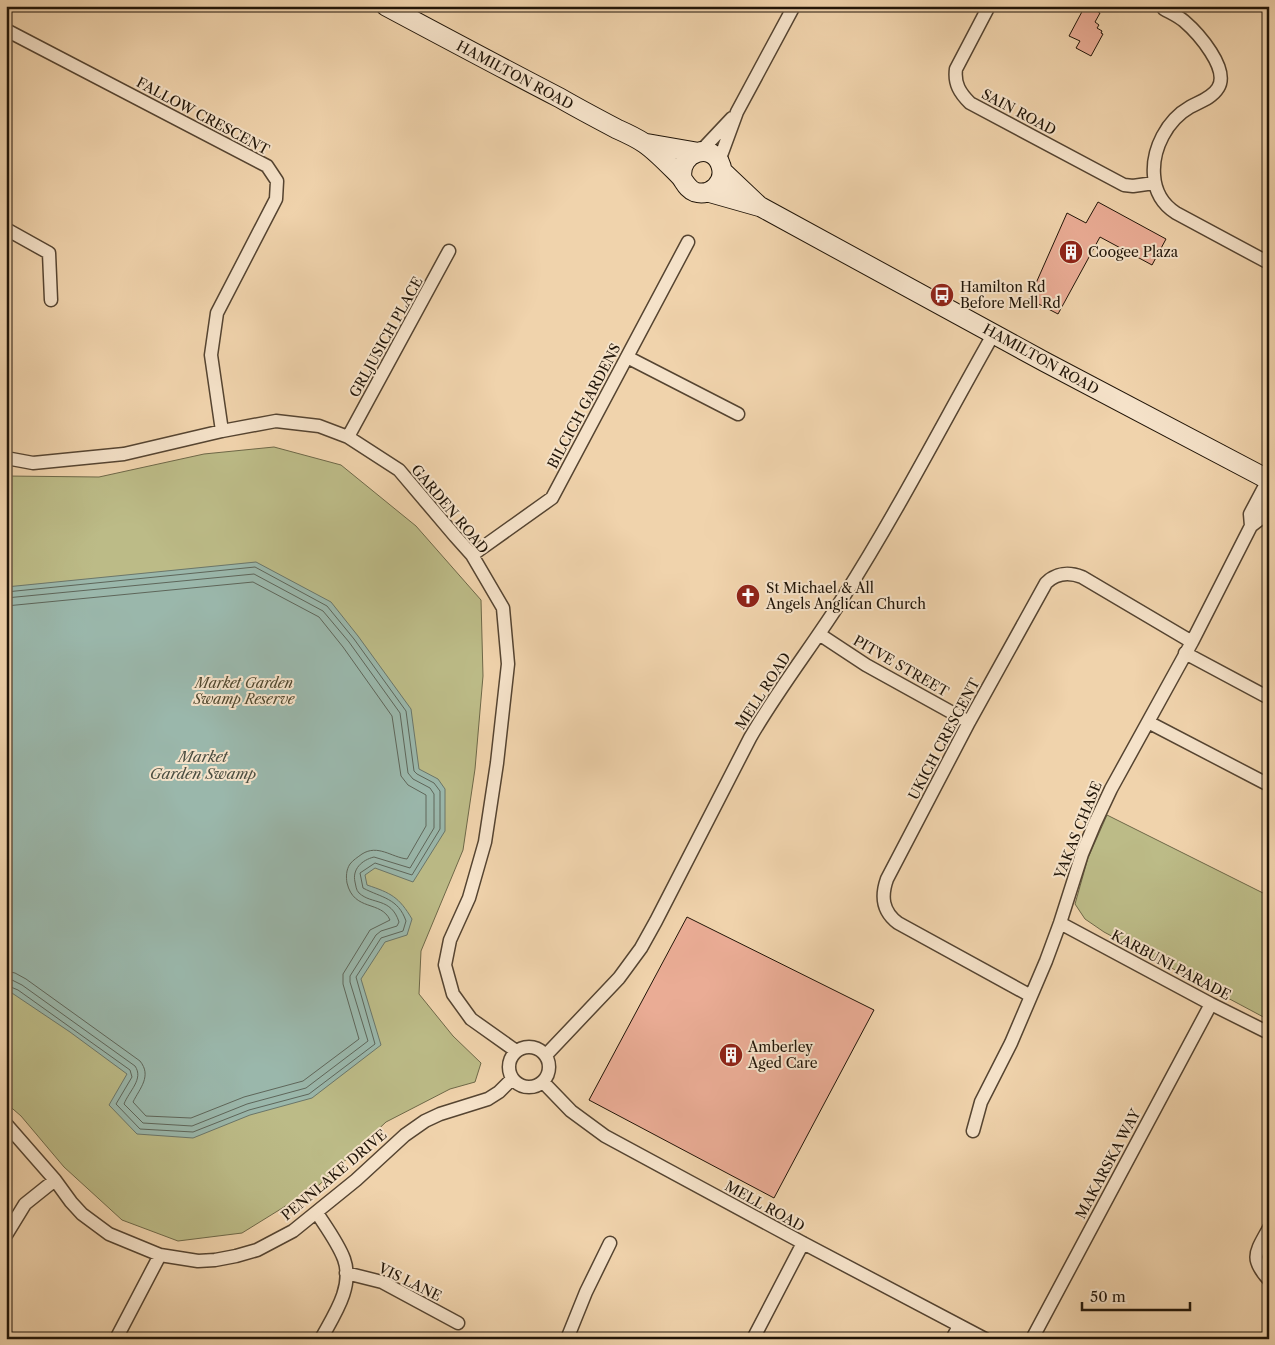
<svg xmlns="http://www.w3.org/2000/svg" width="1275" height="1345" font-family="'Libre Caslon Text',serif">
<rect width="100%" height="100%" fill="#f0d3ac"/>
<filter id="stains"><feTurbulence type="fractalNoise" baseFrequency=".004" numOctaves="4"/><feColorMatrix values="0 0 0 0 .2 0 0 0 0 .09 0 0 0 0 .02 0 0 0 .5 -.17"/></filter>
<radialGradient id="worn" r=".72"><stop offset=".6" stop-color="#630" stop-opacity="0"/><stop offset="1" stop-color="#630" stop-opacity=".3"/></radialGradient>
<path fill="#bcbb87" stroke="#6e6848" d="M274,447L341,465L416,526L481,600L483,676L475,769L463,850L421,951L419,994L453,1036L481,1063L475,1082L450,1089L386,1122L318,1186L242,1233L178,1241L122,1220L64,1167L21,1116L6,1103V476L99,477L204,454Z
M1107,815L1269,896V1020L1104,932L1085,919L1075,904L1088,858Z"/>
<path fill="#9ab7ab" stroke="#6a766a" d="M256,562L331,602L358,636L411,709L419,769L438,779L445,789V831L413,882L375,868L365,875L367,885C391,893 399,897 412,919L407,935L385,942L361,979L381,1045L312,1098L250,1115L193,1138L137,1134L109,1105L127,1074L70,1032L6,989V587Z"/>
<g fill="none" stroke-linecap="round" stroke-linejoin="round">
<path stroke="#5e665a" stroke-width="1" d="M6,592L255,567L327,606L354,639L406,711L414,771L417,774L434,783L440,791V829L412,875L375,863L360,873L363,888C382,898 398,898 406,921L403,931L381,938L356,977L375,1044L309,1094L249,1110L193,1132L140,1129L116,1104L132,1077L130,1070L18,990L6,985
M6,598L254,574L323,611L349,642L400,713L408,773L413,779L430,788L434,794V828L410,868L374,857C362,860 352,869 355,882C356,886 356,890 359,893C372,905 391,897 399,922L397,926L381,931L376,935L350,976V982L368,1041L306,1088L247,1104L192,1126L143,1123L124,1104C129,1091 144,1079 135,1066L22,985L12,980L6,979
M6,606L253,582L319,617L343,647L392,716L401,776L408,785L426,795V826L407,859C391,857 378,844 362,854C358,857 353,860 350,864C346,870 346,877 347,883C354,912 381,900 390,920L370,930L343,974V984L359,1039L303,1081L244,1097L191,1118L146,1116L133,1102C140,1088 152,1076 140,1061L26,979L15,973L6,971"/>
</g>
<path fill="#eaac95" stroke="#211508" d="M1085,6H1088L1100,13L1095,22L1099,25L1097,28L1102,31L1101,33L1103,34L1091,56L1076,48L1080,41L1069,36Z
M1098,202L1166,239L1152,265L1100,237L1058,314L1029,299L1067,213L1086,223Z
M687,917L874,1010L774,1198L589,1100Z"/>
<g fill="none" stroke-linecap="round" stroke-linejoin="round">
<g stroke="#554431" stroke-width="15">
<path id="minor" d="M989,6L956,69C954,84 960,93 970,103L1124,185L1133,186L1154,183
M1164,6V9C1171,13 1178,16 1184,21C1198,33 1230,69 1218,88C1212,98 1199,102 1190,107C1167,120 1152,149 1154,175C1155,192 1162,204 1176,213L1269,263
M6,30L267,166L277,181L276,199L217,313L211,355L222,431
M700,152L732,118
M719,161L737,112L794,6
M6,229L49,253L51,300
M627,357L738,414
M348,437L449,251
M6,458L33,463L124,454L222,431L276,421L319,426L348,437L399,470L455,536L472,555L503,608L508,664L497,763L485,842L469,898L450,940L445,965L453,994L471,1019L516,1051
M1251,526L1250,514L1268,480
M472,555L552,498L688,242
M819,634L866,665L969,722
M1185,653L1269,698
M1148,722L1269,785
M1060,923L1211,1004L1269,1033
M1031,996L898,923C882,911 881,896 887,879L969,722L1046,583C1056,573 1069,572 1082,577L1192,642
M509 1067a20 20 0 1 1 40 0a20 20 0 1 1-40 0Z
M546,1055L619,978L641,948L656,921L750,738C778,689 814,644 844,596C898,511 944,421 994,333
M543,1082L571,1111L605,1136L803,1243L985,1339
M6,1124L55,1180L71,1202L82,1214L109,1234L160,1255L198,1261L215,1260L236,1256L257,1250L293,1231L356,1180L405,1135L425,1121L440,1114L488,1099L499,1092L512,1079
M973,1131L981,1102L1011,1043L1046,961L1060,923L1082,854L1095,823L1111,789L1192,642L1251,526L1260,519L1269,503
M317,1213C326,1227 338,1243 344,1259C354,1287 334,1315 321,1339
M1269,1228C1256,1252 1249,1258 1269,1280
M6,1235L25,1204L55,1180
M346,1273L382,1282L458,1323
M116,1339L160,1255
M567,1339L586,1292L610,1243
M753,1339L803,1243
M952,1339L959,1326
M1032,1339L1211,1004"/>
</g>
<g stroke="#211508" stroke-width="21">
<path id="secondary" d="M386,6C444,37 502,68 560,98C579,109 598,119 617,129C626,133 635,137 644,143C656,151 669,165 680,176C685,182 687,189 695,192C711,197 726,182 721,166C714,141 678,151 682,178
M644,143L696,152
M722,171L758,205
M708,192L761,207L1045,362L1269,480"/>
</g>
<use href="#minor" stroke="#f5e2c9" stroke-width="12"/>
<use href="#secondary" stroke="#f5e2c9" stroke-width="19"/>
</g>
<defs>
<g id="building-disc" transform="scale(1.25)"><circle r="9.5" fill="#8f2418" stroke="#f5e2c9"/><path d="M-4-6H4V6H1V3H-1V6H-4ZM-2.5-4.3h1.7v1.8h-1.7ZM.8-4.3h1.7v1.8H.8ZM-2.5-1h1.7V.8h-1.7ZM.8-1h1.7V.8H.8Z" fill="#fff"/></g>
<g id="bus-disc" transform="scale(1.25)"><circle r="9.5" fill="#8f2418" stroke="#f5e2c9"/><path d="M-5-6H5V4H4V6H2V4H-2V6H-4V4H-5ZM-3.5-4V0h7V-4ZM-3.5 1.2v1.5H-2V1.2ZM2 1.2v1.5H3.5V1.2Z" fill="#fff"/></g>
<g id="church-disc" transform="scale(1.25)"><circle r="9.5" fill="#8f2418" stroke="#f5e2c9"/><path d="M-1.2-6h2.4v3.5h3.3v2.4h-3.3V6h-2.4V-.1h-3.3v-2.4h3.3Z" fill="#fff"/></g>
</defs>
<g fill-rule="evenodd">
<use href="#building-disc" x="1071" y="252"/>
<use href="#bus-disc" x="942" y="295"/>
<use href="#church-disc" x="748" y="596"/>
<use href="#building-disc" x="731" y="1055"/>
</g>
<g text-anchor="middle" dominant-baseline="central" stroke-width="4" stroke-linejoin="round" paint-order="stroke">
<g font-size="14" fill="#211508" stroke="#f5e2c9">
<text transform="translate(515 75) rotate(28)">HAMILTON ROAD</text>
<text transform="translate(1019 112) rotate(28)">SAIN ROAD</text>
<text transform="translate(203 116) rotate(28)">FALLOW CRESCENT</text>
<text transform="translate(386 337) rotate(-61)">GRLJUSICH PLACE</text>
<text transform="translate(1041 359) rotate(29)">HAMILTON ROAD</text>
<text transform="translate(584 406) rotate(-62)">BILCICH GARDENS</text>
<text transform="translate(450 509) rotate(50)">GARDEN ROAD</text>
<text transform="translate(901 666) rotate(30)">PITVE STREET</text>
<text transform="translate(763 691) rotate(-57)">MELL ROAD</text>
<text transform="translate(944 739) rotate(-62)">UKICH CRESCENT</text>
<text transform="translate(1078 830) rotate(-68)">YAKAS CHASE</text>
<text transform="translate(1171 965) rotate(28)">KARBUNI PARADE</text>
<text transform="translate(1108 1164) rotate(-62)">MAKARSKA WAY</text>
<text transform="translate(334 1175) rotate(-40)">PENNLAKE DRIVE</text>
<text transform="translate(765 1206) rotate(29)">MELL ROAD</text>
<text transform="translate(410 1282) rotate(26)">VIS LANE</text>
</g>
<g font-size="14" fill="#211508" stroke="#f5e2c9" text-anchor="start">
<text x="1088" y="252">Coogee Plaza</text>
<text x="960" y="287">Hamilton Rd<tspan x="960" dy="16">Before Mell Rd</tspan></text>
<text x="766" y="588">St Michael &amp; All<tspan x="766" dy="16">Angels Anglican Church</tspan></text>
<text x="748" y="1047">Amberley<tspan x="748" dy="16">Aged Care</tspan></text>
</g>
<g font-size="14" font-style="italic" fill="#50472e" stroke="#f5e2c9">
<text x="244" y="683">Market Garden<tspan x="244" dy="16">Swamp Reserve</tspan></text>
</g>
<g font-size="15" font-style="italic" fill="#4b4e41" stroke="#f5e2c9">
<text x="203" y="756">Market<tspan x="203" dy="17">Garden Swamp</tspan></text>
</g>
</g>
<rect width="1275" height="1345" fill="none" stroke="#f0d3ac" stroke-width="25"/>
<rect x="8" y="8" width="1260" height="1330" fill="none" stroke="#211508" stroke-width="2.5"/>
<rect x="12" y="12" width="1250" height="1320" fill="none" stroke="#211508"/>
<path d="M1082 1302v8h108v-8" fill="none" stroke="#211508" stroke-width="2.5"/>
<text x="1090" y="1302" font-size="15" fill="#211508" stroke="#f5e2c9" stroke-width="4" paint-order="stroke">50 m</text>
<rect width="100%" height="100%" filter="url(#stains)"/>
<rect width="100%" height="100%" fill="url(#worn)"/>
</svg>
